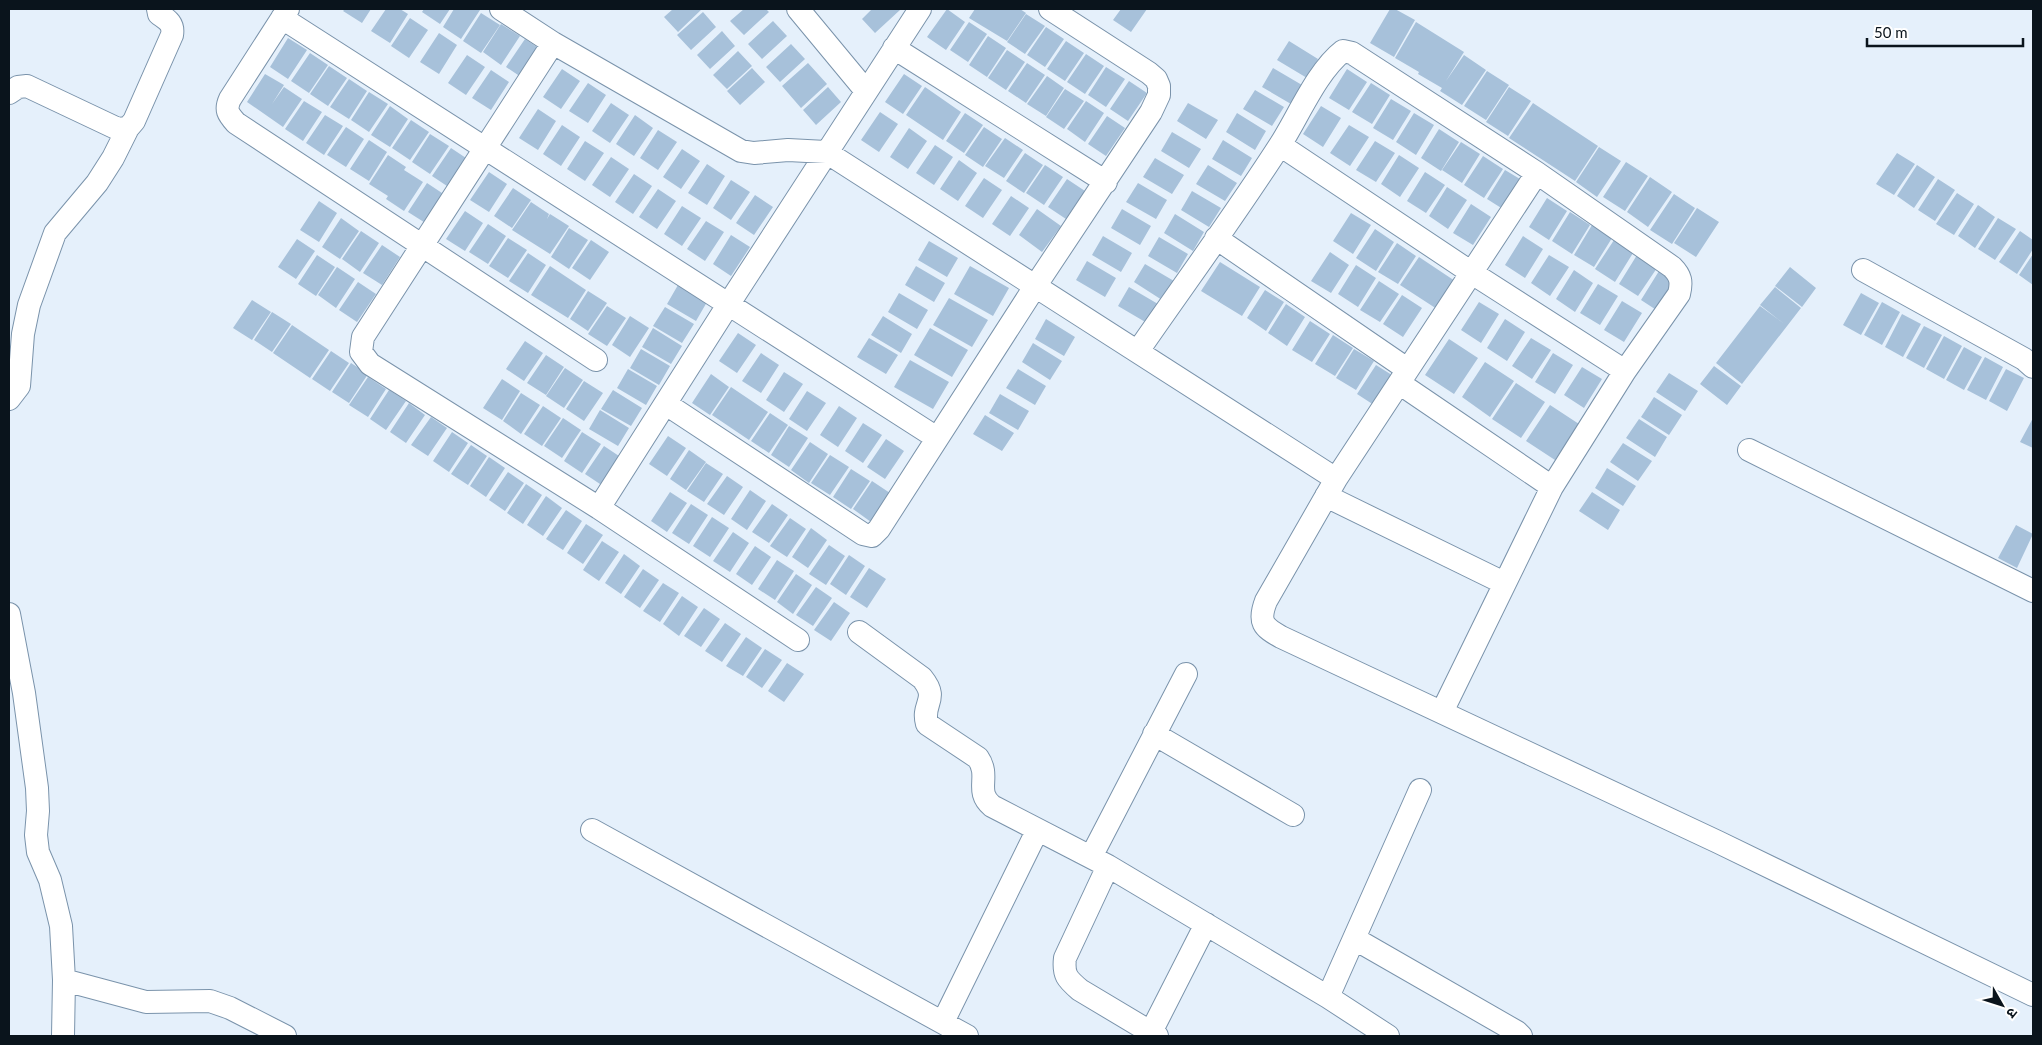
<svg xmlns="http://www.w3.org/2000/svg" width="2042" height="1045" font-family="Lato,'Noto Sans Devanagari',sans-serif">
<rect width="100%" height="100%" fill="#e5f0fb"/>
<path fill="#a7c1da" d="M345,9H371L362,23L343,11Z
M386,9H400L408,14L390,43L371,31Z
M424,9H450L440,24L422,12Z
M454,9L480,10L461,39L443,27Z
M673,9H702L678,32L664,17Z
M744,9H766L769,12L744,35L730,21Z
M872,9H899L900,10L875,33L862,19Z
M947,9L965,22L946,50L927,37Z
M975,9H1020L1026,13L1007,41L969,18Z
M1121,9H1147L1131,32L1113,20Z
M1390,9H1395L1415,20L1394,57L1370,43Z
M703,12L716,27L691,50L677,35Z
M481,13L500,25L481,53L463,41Z
M1026,14L1045,26L1025,54L1007,42Z
M410,18L428,30L409,58L391,46Z
M773,21L787,36L762,59L748,44Z
M969,22L987,34L968,62L950,50Z
M1416,22L1464,52L1446,81L1464,55L1486,70L1462,105L1440,91L1442,88L1418,74L1419,72L1395,58Z
M501,24L520,36L501,65L483,52Z
M1046,27L1064,39L1045,67L1027,55Z
M722,31L735,46L710,69L697,55Z
M439,33L457,45L439,74L420,62Z
M988,36L1006,48L987,77L969,65Z
M288,38L307,50L288,79L270,67Z
M525,39L543,51L524,79L506,67Z
M1066,41L1084,53L1065,81L1047,69Z
M1289,41L1318,59L1307,78L1277,60Z
M791,44L805,59L780,82L766,67Z
M1007,50L1025,62L1006,90L988,78Z
M738,51L752,66L727,89L713,75Z
M310,53L328,65L309,93L291,81Z
M1086,54L1104,66L1085,94L1067,82Z
M467,55L485,67L466,95L448,83Z
M808,63L827,84L801,108L782,86Z
M1027,63L1045,75L1026,103L1008,91Z
M329,66L347,78L328,106L310,94Z
M1106,67L1125,79L1106,107L1088,95Z
M752,68L765,82L740,105L727,91Z
M1273,68L1302,85L1291,104L1262,87Z
M562,69L580,81L561,109L543,97Z
M1347,69L1367,82L1349,110L1329,98Z
M491,70L509,82L491,110L472,98Z
M1487,71L1509,85L1486,120L1464,106Z
M265,74L284,85L272,104L284,87L302,99L283,127L247,102Z
M904,74L922,86L903,114L885,102Z
M1047,76L1064,88L1046,116L1027,104Z
M349,79L367,91L349,119L330,107Z
M1129,81L1147,93L1128,121L1110,109Z
M588,83L606,95L588,123L569,111Z
M1371,83L1390,95L1372,124L1352,112Z
M828,87L841,102L816,125L803,110Z
M925,87L961,112L943,140L906,115Z
M1509,87L1531,101L1508,136L1486,122Z
M1065,89L1084,101L1064,129L1046,117Z
M1255,90L1284,107L1272,126L1243,109Z
M369,92L388,104L369,132L351,120Z
M1391,99L1411,111L1393,140L1373,128Z
M304,101L322,112L303,141L285,129Z
M1086,101L1104,113L1085,142L1067,129Z
M611,103L629,115L610,143L592,131Z
M1188,103L1218,120L1206,139L1177,121Z
M1533,103L1598,146L1575,181L1509,138Z
M390,106L408,119L390,147L371,135Z
M1321,106L1341,118L1323,147L1303,134Z
M538,109L556,121L538,150L519,138Z
M880,112L898,124L879,152L861,140Z
M965,113L983,125L964,153L946,141Z
M1237,113L1266,131L1255,150L1226,132Z
M1414,113L1434,125L1416,155L1396,142Z
M325,115L343,126L324,155L306,143Z
M635,115L653,128L634,156L616,144Z
M1107,116L1125,128L1106,156L1088,144Z
M411,120L429,132L410,160L392,148Z
M562,125L580,137L561,166L543,154Z
M1349,125L1369,137L1350,166L1330,153Z
M346,127L364,139L346,167L327,155Z
M984,127L1002,139L983,167L965,155Z
M909,128L927,141L908,169L890,157Z
M1439,129L1459,142L1441,171L1421,158Z
M658,130L677,142L658,170L640,158Z
M1172,132L1201,149L1189,168L1161,151Z
M430,134L449,146L430,174L412,162Z
M1005,138L1023,150L1004,178L985,166Z
M369,140L387,152L369,181L350,169Z
M1223,140L1252,158L1241,176L1212,159Z
M585,141L604,153L585,181L567,169Z
M1375,141L1395,153L1376,182L1356,170Z
M1461,142L1480,154L1462,183L1442,170Z
M935,145L953,157L934,185L916,173Z
M1599,147L1621,161L1597,197L1576,182Z
M451,148L469,160L450,188L432,176Z
M682,149L700,161L681,189L663,177Z
M1025,153L1043,165L1024,193L1006,181Z
M1897,153L1915,164L1894,195L1876,184Z
M388,155L406,167L404,170L423,182L404,211L386,199L388,196L369,184Z
M1399,155L1419,168L1400,197L1381,184Z
M1483,156L1503,169L1484,198L1464,185Z
M611,157L629,169L610,197L592,185Z
M1155,158L1184,175L1172,194L1143,177Z
M959,160L977,173L958,201L940,189Z
M1626,162L1648,176L1625,211L1603,197Z
M707,164L725,176L707,205L688,193Z
M1045,165L1063,177L1044,205L1026,193Z
M1208,165L1237,183L1225,201L1196,184Z
M1917,165L1935,177L1914,208L1897,196Z
M1505,170L1525,182L1506,211L1487,199Z
M489,172L507,184L489,212L470,200Z
M1425,172L1445,185L1426,213L1407,201Z
M634,174L652,186L633,214L615,202Z
M1650,177L1672,192L1648,227L1627,212Z
M984,178L1002,190L983,218L965,206Z
M1067,179L1085,191L1066,219L1048,207Z
M1938,179L1955,190L1935,221L1918,210Z
M731,180L750,192L731,220L713,208Z
M427,183L445,195L427,224L408,212Z
M1138,183L1167,200L1156,219L1126,202Z
M1447,187L1467,200L1448,229L1429,216Z
M513,188L531,200L512,228L494,216Z
M658,189L676,201L657,229L639,217Z
M1192,191L1221,208L1209,227L1181,210Z
M1957,193L1974,204L1954,235L1936,224Z
M1674,194L1695,208L1672,244L1650,230Z
M755,195L773,207L754,235L736,223Z
M1011,196L1029,208L1010,236L992,224Z
M1547,198L1567,211L1549,240L1529,227Z
M319,201L337,213L319,242L300,230Z
M531,202L549,214L547,219L550,214L569,226L550,254L512,230Z
M1471,204L1491,217L1473,245L1453,233Z
M1978,205L1995,217L1975,248L1958,236Z
M682,206L701,218L682,246L664,234Z
M1697,208L1719,222L1696,257L1674,243Z
M1037,209L1061,226L1042,252L1019,235Z
M1122,209L1151,226L1140,245L1111,228Z
M465,211L483,223L465,251L446,239Z
M1570,212L1590,225L1572,254L1552,241Z
M1351,213L1371,225L1353,254L1333,241Z
M1175,214L1204,232L1193,251L1164,233Z
M341,218L359,231L340,259L322,247Z
M1998,218L2016,229L1995,260L1978,249Z
M706,221L724,232L705,261L687,249Z
M488,224L506,236L488,264L469,252Z
M1592,225L1612,238L1594,267L1574,255Z
M569,228L588,240L569,269L551,257Z
M1375,229L1394,242L1376,271L1356,258Z
M361,231L379,243L360,272L342,259Z
M2020,231L2033,240V249L2017,274L1999,262Z
M731,235L750,247L731,276L713,264Z
M1103,236L1132,253L1121,272L1092,255Z
M1523,236L1543,249L1525,278L1505,265Z
M1159,237L1188,254L1177,273L1148,256Z
M508,238L527,250L508,278L489,266Z
M297,239L315,251L296,279L278,267Z
M591,240L609,252L590,280L572,268Z
M1614,240L1633,253L1615,282L1595,269Z
M929,241L958,258L947,277L918,260Z
M1397,243L1416,256L1398,284L1378,272Z
M382,245L400,257L382,285L363,273Z
M1330,252L1349,265L1331,293L1311,281Z
M528,253L546,265L528,293L509,281Z
M2033,254V285L2019,275Z
M317,255L335,267L316,296L298,284Z
M1549,255L1569,267L1550,296L1531,283Z
M1637,255L1657,268L1638,296L1619,284Z
M1419,257L1458,283L1440,311L1400,285Z
M1087,261L1116,278L1105,297L1076,280Z
M1220,262L1260,287L1242,316L1201,291Z
M1145,264L1174,281L1162,300L1134,282Z
M1356,265L1376,278L1358,307L1338,294Z
M550,266L586,290L568,318L531,295Z
M916,266L945,283L934,302L905,285Z
M970,266L1009,288L993,316L954,294Z
M337,267L355,279L336,308L318,295Z
M1790,267L1816,288L1802,307L1775,286Z
M1574,270L1593,283L1575,312L1556,299Z
M1659,271L1679,284L1661,313L1641,300Z
M1379,281L1399,294L1380,322L1360,310Z
M358,282L376,294L357,322L339,310Z
M1598,284L1618,296L1600,325L1580,313Z
M678,285L707,302L696,321L667,304Z
M1129,287L1158,304L1147,323L1118,306Z
M1775,287L1801,308L1742,384L1716,363L1760,306L1783,323L1760,305Z
M1265,290L1284,302L1266,331L1247,318Z
M588,291L607,303L588,331L570,319Z
M899,293L928,310L917,329L888,312Z
M1861,293L1879,303L1861,335L1843,325Z
M1402,295L1422,308L1403,337L1383,324Z
M949,298L988,320L972,347L933,325Z
M252,300L271,312L252,340L233,328Z
M1622,301L1642,313L1624,342L1604,330Z
M1479,302L1499,314L1481,343L1461,330Z
M1882,302L1900,312L1882,345L1864,335Z
M1286,304L1305,317L1287,346L1268,333Z
M607,306L626,318L607,346L588,334Z
M665,307L694,324L682,343L653,326Z
M272,312L291,324L272,352L254,340Z
M1902,314L1921,324L1903,357L1885,347Z
M630,316L649,328L630,357L612,345Z
M883,316L912,334L901,353L871,335Z
M1046,319L1075,337L1064,356L1035,339Z
M1505,319L1525,332L1507,361L1487,348Z
M1310,321L1330,334L1312,362L1292,350Z
M292,325L329,350L310,378L273,353Z
M1924,326L1942,335L1924,368L1906,358Z
M653,328L682,346L671,364L642,347Z
M930,328L968,350L952,377L914,355Z
M738,333L756,345L737,373L719,361Z
M1333,335L1353,348L1335,376L1315,364Z
M1944,336L1962,346L1944,379L1926,369Z
M869,338L898,355L886,374L857,357Z
M1531,338L1551,350L1532,379L1512,366Z
M1449,339L1478,358L1454,394L1425,375Z
M525,341L543,353L524,381L506,369Z
M1033,343L1062,361L1050,380L1022,362Z
M1964,347L1982,357L1964,390L1946,380Z
M641,349L670,366L659,385L630,368Z
M1354,349L1374,361L1356,390L1336,378Z
M331,351L349,363L330,391L312,379Z
M761,353L779,365L761,393L742,381Z
M1553,353L1573,365L1555,394L1535,382Z
M546,355L564,367L546,395L527,383Z
M1985,357L2003,367L1986,400L1967,390Z
M910,360L949,382L933,409L894,387Z
M1485,362L1514,381L1490,417L1462,397Z
M351,363L368,374L349,403L332,392Z
M1376,365L1395,377L1377,407L1357,394Z
M1714,366L1741,386L1727,405L1700,384Z
M1582,367L1602,379L1584,408L1564,395Z
M565,368L583,380L564,408L546,396Z
M628,369L657,386L646,405L617,388Z
M1018,369L1046,386L1035,405L1006,388Z
M2006,369L2024,378L2007,411L1989,401Z
M784,372L803,384L784,412L766,400Z
M1669,373L1698,391L1685,411L1656,392Z
M711,374L729,387L710,415L692,403Z
M368,377L386,389L368,417L349,405Z
M502,379L520,391L502,420L483,408Z
M584,381L603,393L584,421L566,409Z
M1516,383L1545,402L1521,438L1492,419Z
M731,387L768,412L749,440L712,415Z
M389,390L406,401L386,430L370,419Z
M613,390L642,408L631,426L601,409Z
M807,391L826,403L807,431L789,419Z
M521,393L540,405L521,434L503,421Z
M1000,394L1029,411L1018,430L989,413Z
M1654,397L1682,415L1669,435L1641,417Z
M409,403L425,415L406,443L390,432Z
M1550,405L1579,424L1555,460L1526,441Z
M543,406L561,418L542,446L524,434Z
M839,406L857,418L838,447L820,435Z
M600,410L629,428L618,446L589,429Z
M770,413L788,425L769,453L751,441Z
M985,415L1014,433L1002,451L973,434Z
M431,417L447,428L428,456L411,445Z
M563,418L581,430L562,458L544,446Z
M2033,418V448L2020,442Z
M1639,419L1667,437L1655,457L1626,438Z
M863,423L882,435L863,463L845,451Z
M789,426L808,438L789,467L771,455Z
M452,432L468,443L449,472L433,461Z
M582,432L601,444L582,473L564,461Z
M668,436L686,448L667,476L649,464Z
M886,439L904,451L885,479L867,467Z
M810,442L828,454L809,483L791,470Z
M1623,443L1652,461L1638,481L1610,462Z
M471,445L487,456L468,485L451,474Z
M604,446L622,458L603,486L585,474Z
M689,450L706,462L686,490L670,479Z
M830,455L849,467L830,495L811,483Z
M489,457L505,468L486,497L470,486Z
M706,463L723,474L704,502L687,491Z
M1607,468L1636,486L1623,506L1595,488Z
M851,469L870,481L851,509L833,497Z
M508,472L524,483L505,511L489,500Z
M727,476L743,487L724,515L707,504Z
M872,481L890,493L871,522L853,509Z
M526,484L542,495L523,524L507,513Z
M750,490L766,501L747,530L731,519Z
M670,492L687,503L667,532L651,521Z
M1592,492L1620,510L1608,530L1579,511Z
M546,496L562,508L543,536L527,525Z
M691,504L708,515L689,544L672,533Z
M772,504L788,515L769,543L752,532Z
M566,510L582,521L563,550L546,539Z
M712,517L729,528L710,557L693,546Z
M790,518L806,529L787,557L770,546Z
M586,524L603,535L583,564L567,553Z
M2016,525L2033,534L2017,568L1998,558Z
M811,528L827,540L808,568L792,557Z
M733,532L749,543L730,572L713,561Z
M602,541L619,552L599,581L583,570Z
M829,545L845,556L826,585L809,574Z
M755,546L771,557L752,585L736,574Z
M624,554L640,566L621,594L605,583Z
M849,555L865,566L846,595L830,584Z
M777,560L794,571L775,600L758,589Z
M869,568L886,579L867,608L850,597Z
M643,569L659,580L640,608L624,597Z
M796,574L812,585L793,614L777,602Z
M663,583L679,593L660,622L643,611Z
M816,587L832,598L813,626L796,615Z
M682,596L698,607L679,636L663,624Z
M834,602L850,613L831,641L814,630Z
M704,608L720,619L701,647L684,636Z
M725,623L741,634L722,662L705,651Z
M746,637L762,648L743,676L726,666Z
M765,649L782,660L762,688L746,677Z
M787,663L804,674L784,702L768,691Z"/>
<g fill="none" stroke-linecap="round" stroke-linejoin="round">
<g stroke="#7a93ab" stroke-width="24">
<path id="street" d="M288,9L230,99C225,110 228,114 236,123L596,360
M501,9L553,43L741,151L754,153L788,150L826,152L1336,479
M798,9L866,91
M282,18L937,438
M553,43L363,337L361,352L370,364L599,508L798,640
M894,48L1106,182
M9,93L18,87L27,86L118,129L128,128L134,121L172,35C174,24 168,20 159,14L158,9
M1280,145L1472,273L1625,371
M1537,173L1336,479L1266,601C1258,622 1263,627 1281,637L1718,842L2033,995
M1216,238L1407,369
M1863,270L2024,359L2033,367
M1138,351C1185,283 1235,215 1280,145C1298,117 1317,71 1343,51L1352,53L1537,173L1672,267C1681,276 1682,282 1679,294L1625,371L1552,487L1442,712
M1399,383L1552,487
M9,399L19,386L23,334L29,305L55,233L97,183L113,158L128,128
M666,404L863,534L872,536L879,529L1036,285L1151,112L1159,95V86L1156,79L1149,73L1050,9
M1749,450L2033,591
M1326,496L1504,583
M599,508L728,305L920,9
M9,614L24,693L37,788L38,811L36,835L38,852L50,880L61,926L64,980L63,1036
M859,632L922,678C940,700 921,703 927,724L978,758C991,777 974,791 992,806L1108,866L1328,997L1388,1036
M1154,734L1293,815
M592,830L967,1036
M1091,857L1186,674
M1108,866L1065,958C1063,975 1067,979 1080,990L1157,1036
M1355,939L1517,1032L1521,1036
M64,980L146,1002L210,1001L230,1008L285,1036
M1328,997L1420,790
M943,1022L1037,831
M1149,1036L1206,924"/>
</g>
<use href="#street" stroke="#fff" stroke-width="22"/>
</g>
<rect width="2042" height="1045" fill="none" stroke="#0a141c" stroke-width="20"/>
<g transform="translate(2002 1005) rotate(129)" stroke="#ffffff" stroke-width="4" paint-order="stroke">
<path d="M0-4L9 19L0 12L-9 19Z" fill="#0a141c"/>
<text y="-8" font-size="14" font-weight="bold" text-anchor="middle" fill="#0a141c">उ</text>
</g>
<path d="M1867 38v8h156v-8" fill="none" stroke="#0a141c" stroke-width="2.5"/>
<text x="1874" y="38" font-size="15" fill="#0a141c" stroke="#ffffff" stroke-width="4" paint-order="stroke">50 m</text>
</svg>
